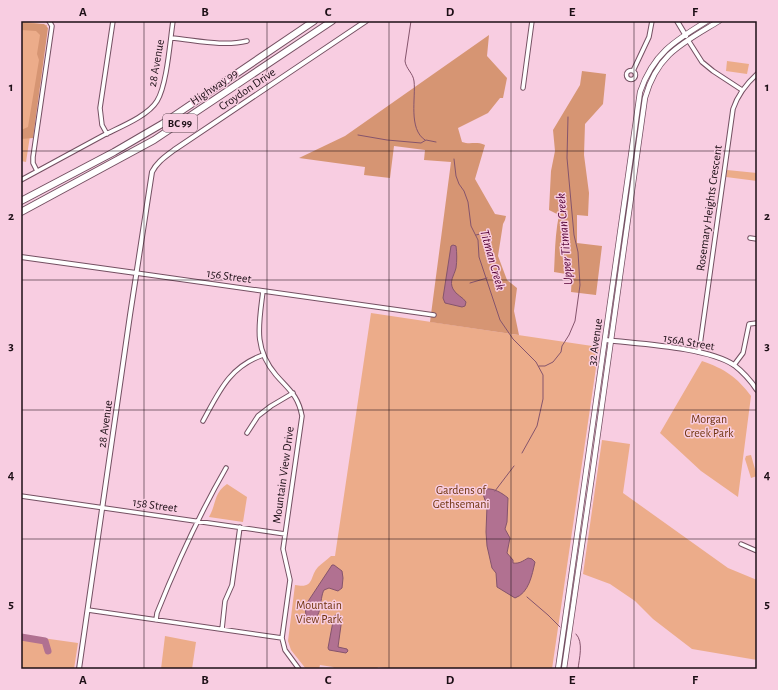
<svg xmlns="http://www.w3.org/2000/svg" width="778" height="690" font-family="'Alegreya Sans',sans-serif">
<rect width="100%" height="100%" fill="#f8cde1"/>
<path fill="#ecac8a" d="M21,21L47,25L26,162L21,161Z
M727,61L749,64L747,74L726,71Z
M727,170L757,173V181L726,177Z
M371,313L599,347L552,669H393L378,667L377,669H335L333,667L320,665L319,669H306L291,650L288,641L295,585C315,589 309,577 318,567C322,563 327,560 331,556H335Z
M702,361C725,369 737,377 751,396L738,497L701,471L660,433Z
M602,440L630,444L623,493L728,568L757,580V660L692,649L653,619L635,601L610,584L583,574Z
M751,455L757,476L751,478L745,459L746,456Z
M227,484L247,497L243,522L209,517C217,503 213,494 227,484Z
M21,635L78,643L74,669H21Z
M165,636L196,642L192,669H161Z"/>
<path fill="#d69573" d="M21,23L44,24L48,28L33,138L21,139V130L28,127L39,60L37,54L40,35L36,31L21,30Z
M489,35L487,56L507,78L503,98H500L488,113L458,128L462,142C470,145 476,141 485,145L475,179L495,214L506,216L505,220L503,224L498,256L507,280L517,288L514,311L519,335L430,322L451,162L424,160L425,150L394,146L390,178L364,175L365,167L299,158L345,136Z
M582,71L606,74L603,104L585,124L584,155L589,193L588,216L577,215V243L602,246L596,295L571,292L572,275L554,272C555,253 555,234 559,215L549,210L551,171L555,151L553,130L580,85Z"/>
<path fill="#b17191" stroke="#85546c" d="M453,245L456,246C457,253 457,261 456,268C454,276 449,281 453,289C456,295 463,297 466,302L465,306L462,307L445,303L443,298L451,246Z
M486,489C494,488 502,493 508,498L507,522L505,529L510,538L507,553L513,560V563C519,564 523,561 528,558L532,559L535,562C532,575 529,593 515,598L497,587L496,573L492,568L487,546L486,532L487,506L483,494L484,491Z
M332,565H334L342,571L343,578L342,588L338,591L329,588L324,590C319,599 323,619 310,620L306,616L305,606Z
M336,615L341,616L342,618L338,647L347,649L348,651L346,653L329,650L328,648L334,616Z"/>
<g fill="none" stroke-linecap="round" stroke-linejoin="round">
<path stroke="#85546c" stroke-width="1" d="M411,21L405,61C406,69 413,73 414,81C416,98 408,129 425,140
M358,135L387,140L421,143L426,140L436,142
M454,159L456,176L459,184L464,191L468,202L471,226L478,240L479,257L500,320L513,339L536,362L543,375V399L537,426L522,453
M476,235L489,232
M470,283L487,278
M539,366H545L553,362L561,352L562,346L569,335L575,321L580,285L578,252L574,235L567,158L568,117
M495,491L514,466
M527,597L548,615L560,627
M576,634C584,642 579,659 578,669"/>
<path stroke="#b17191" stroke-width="7" d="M21,637L45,641L48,651"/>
<g stroke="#745062" stroke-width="5.5">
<path id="minor" d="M171,38C195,40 223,47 247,41
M688,40L702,62L713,71L742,90
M626.5 75a4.5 4.5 0 1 1 9 0a4.5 4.5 0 1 1-9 0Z
M633,71L649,37L652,21
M523,88L532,21
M107,134L102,125L100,108L113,21
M37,171L33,163V157L52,26L49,21
M21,180C49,165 76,150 104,135C120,127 148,116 157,101C167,85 170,41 173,21
M750,238L757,239
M136,273L434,315
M263,291C259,324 253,348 276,375C289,390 298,395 302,416L283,549L290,580L282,638L285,650L299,669
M699,352L733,109C738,94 746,84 757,74
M734,365L743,353L749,324L757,323
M203,421C219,392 229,367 263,355
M247,433L258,416L271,406L293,393
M21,496L285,534
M741,544L757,551
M88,610L282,638
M156,620L157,613C177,563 199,515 226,468
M222,629L225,601L232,585L240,527"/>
</g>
<g stroke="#745062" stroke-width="6">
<path id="tertiary" d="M677,21L686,36
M21,257L136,273
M606,340C639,344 707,347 734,365C743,372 751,381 757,390
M79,669L130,315L152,172C157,162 165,157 174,150L366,21"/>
</g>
<g stroke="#745062" stroke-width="6">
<path id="secondary" d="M558,669L640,92C653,54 674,41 707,21
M564,669L592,476L645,98C657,54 683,43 719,21"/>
</g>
<g stroke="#745062" stroke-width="8">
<path id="motorway" d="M21,201L114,152L162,124L314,21
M21,212L154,140L332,21"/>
</g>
<use href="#minor" stroke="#fff" stroke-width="3.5"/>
<use href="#tertiary" stroke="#fff" stroke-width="4"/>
<use href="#secondary" stroke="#fff" stroke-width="4.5"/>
<use href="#motorway" stroke="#fff" stroke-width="6"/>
</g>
<path fill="none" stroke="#1d0f16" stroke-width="1" stroke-opacity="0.55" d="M144,21V669M267,21V669M389,21V669M511,21V669M634,21V669M21,151H757M21,280H757M21,410H757M21,539H757"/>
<g text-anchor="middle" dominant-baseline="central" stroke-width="3" stroke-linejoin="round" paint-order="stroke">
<rect fill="#f8cde1" stroke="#5f4853" stroke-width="1" x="163" y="114" width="34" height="18" rx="3"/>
<g font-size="11" font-weight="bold" fill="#1d0f16">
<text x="180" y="123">BC 99</text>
</g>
<g font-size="12" fill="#1d0f16" stroke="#f8cde1">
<text transform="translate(156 63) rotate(-80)">28 Avenue</text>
<text transform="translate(214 87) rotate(-34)">Highway 99</text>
<text transform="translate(247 89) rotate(-34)">Croydon Drive</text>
<text transform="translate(709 208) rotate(-82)">Rosemary Heights Crescent</text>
<text transform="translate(229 276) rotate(8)">156 Street</text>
<text transform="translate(595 342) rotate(-82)">32 Avenue</text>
<text transform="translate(689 342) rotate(10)">156A Street</text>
<text transform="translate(105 424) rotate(-82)">28 Avenue</text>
<text transform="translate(283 475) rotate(-82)">Mountain View Drive</text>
<text transform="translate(155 505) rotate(8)">158 Street</text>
</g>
<g font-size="12" fill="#70340e" stroke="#f8cde1">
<text x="709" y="419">Morgan<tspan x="709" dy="14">Creek Park</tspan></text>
<text x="461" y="490">Gardens of<tspan x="461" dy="14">Gethsemani</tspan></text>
<text x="319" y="605">Mountain<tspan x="319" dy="14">View Park</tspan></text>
</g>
<g font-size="13" font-style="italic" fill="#560538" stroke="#f8cde1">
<text transform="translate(565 239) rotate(-95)">Upper Titman Creek</text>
<text transform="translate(492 260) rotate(74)">Titman Creek</text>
</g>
</g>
<rect width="778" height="690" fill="none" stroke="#f8cde1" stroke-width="44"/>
<rect x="22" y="22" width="734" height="646" fill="none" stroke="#1d0f16" stroke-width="1.5"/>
<g font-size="13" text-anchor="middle" font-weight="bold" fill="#1d0f16">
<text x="83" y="16">A</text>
<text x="205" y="16">B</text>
<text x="328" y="16">C</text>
<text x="450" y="16">D</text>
<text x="572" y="16">E</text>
<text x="695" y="16">F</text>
<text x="11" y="91">1</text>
<text x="767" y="91">1</text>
<text x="11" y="220">2</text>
<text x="767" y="220">2</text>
<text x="11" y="350">3</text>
<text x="767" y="350">3</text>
<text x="11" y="479">4</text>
<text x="767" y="479">4</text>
<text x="11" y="608">5</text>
<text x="767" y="608">5</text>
<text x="83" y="684">A</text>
<text x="205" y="684">B</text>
<text x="328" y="684">C</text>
<text x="450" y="684">D</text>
<text x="572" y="684">E</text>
<text x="695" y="684">F</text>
</g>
</svg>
